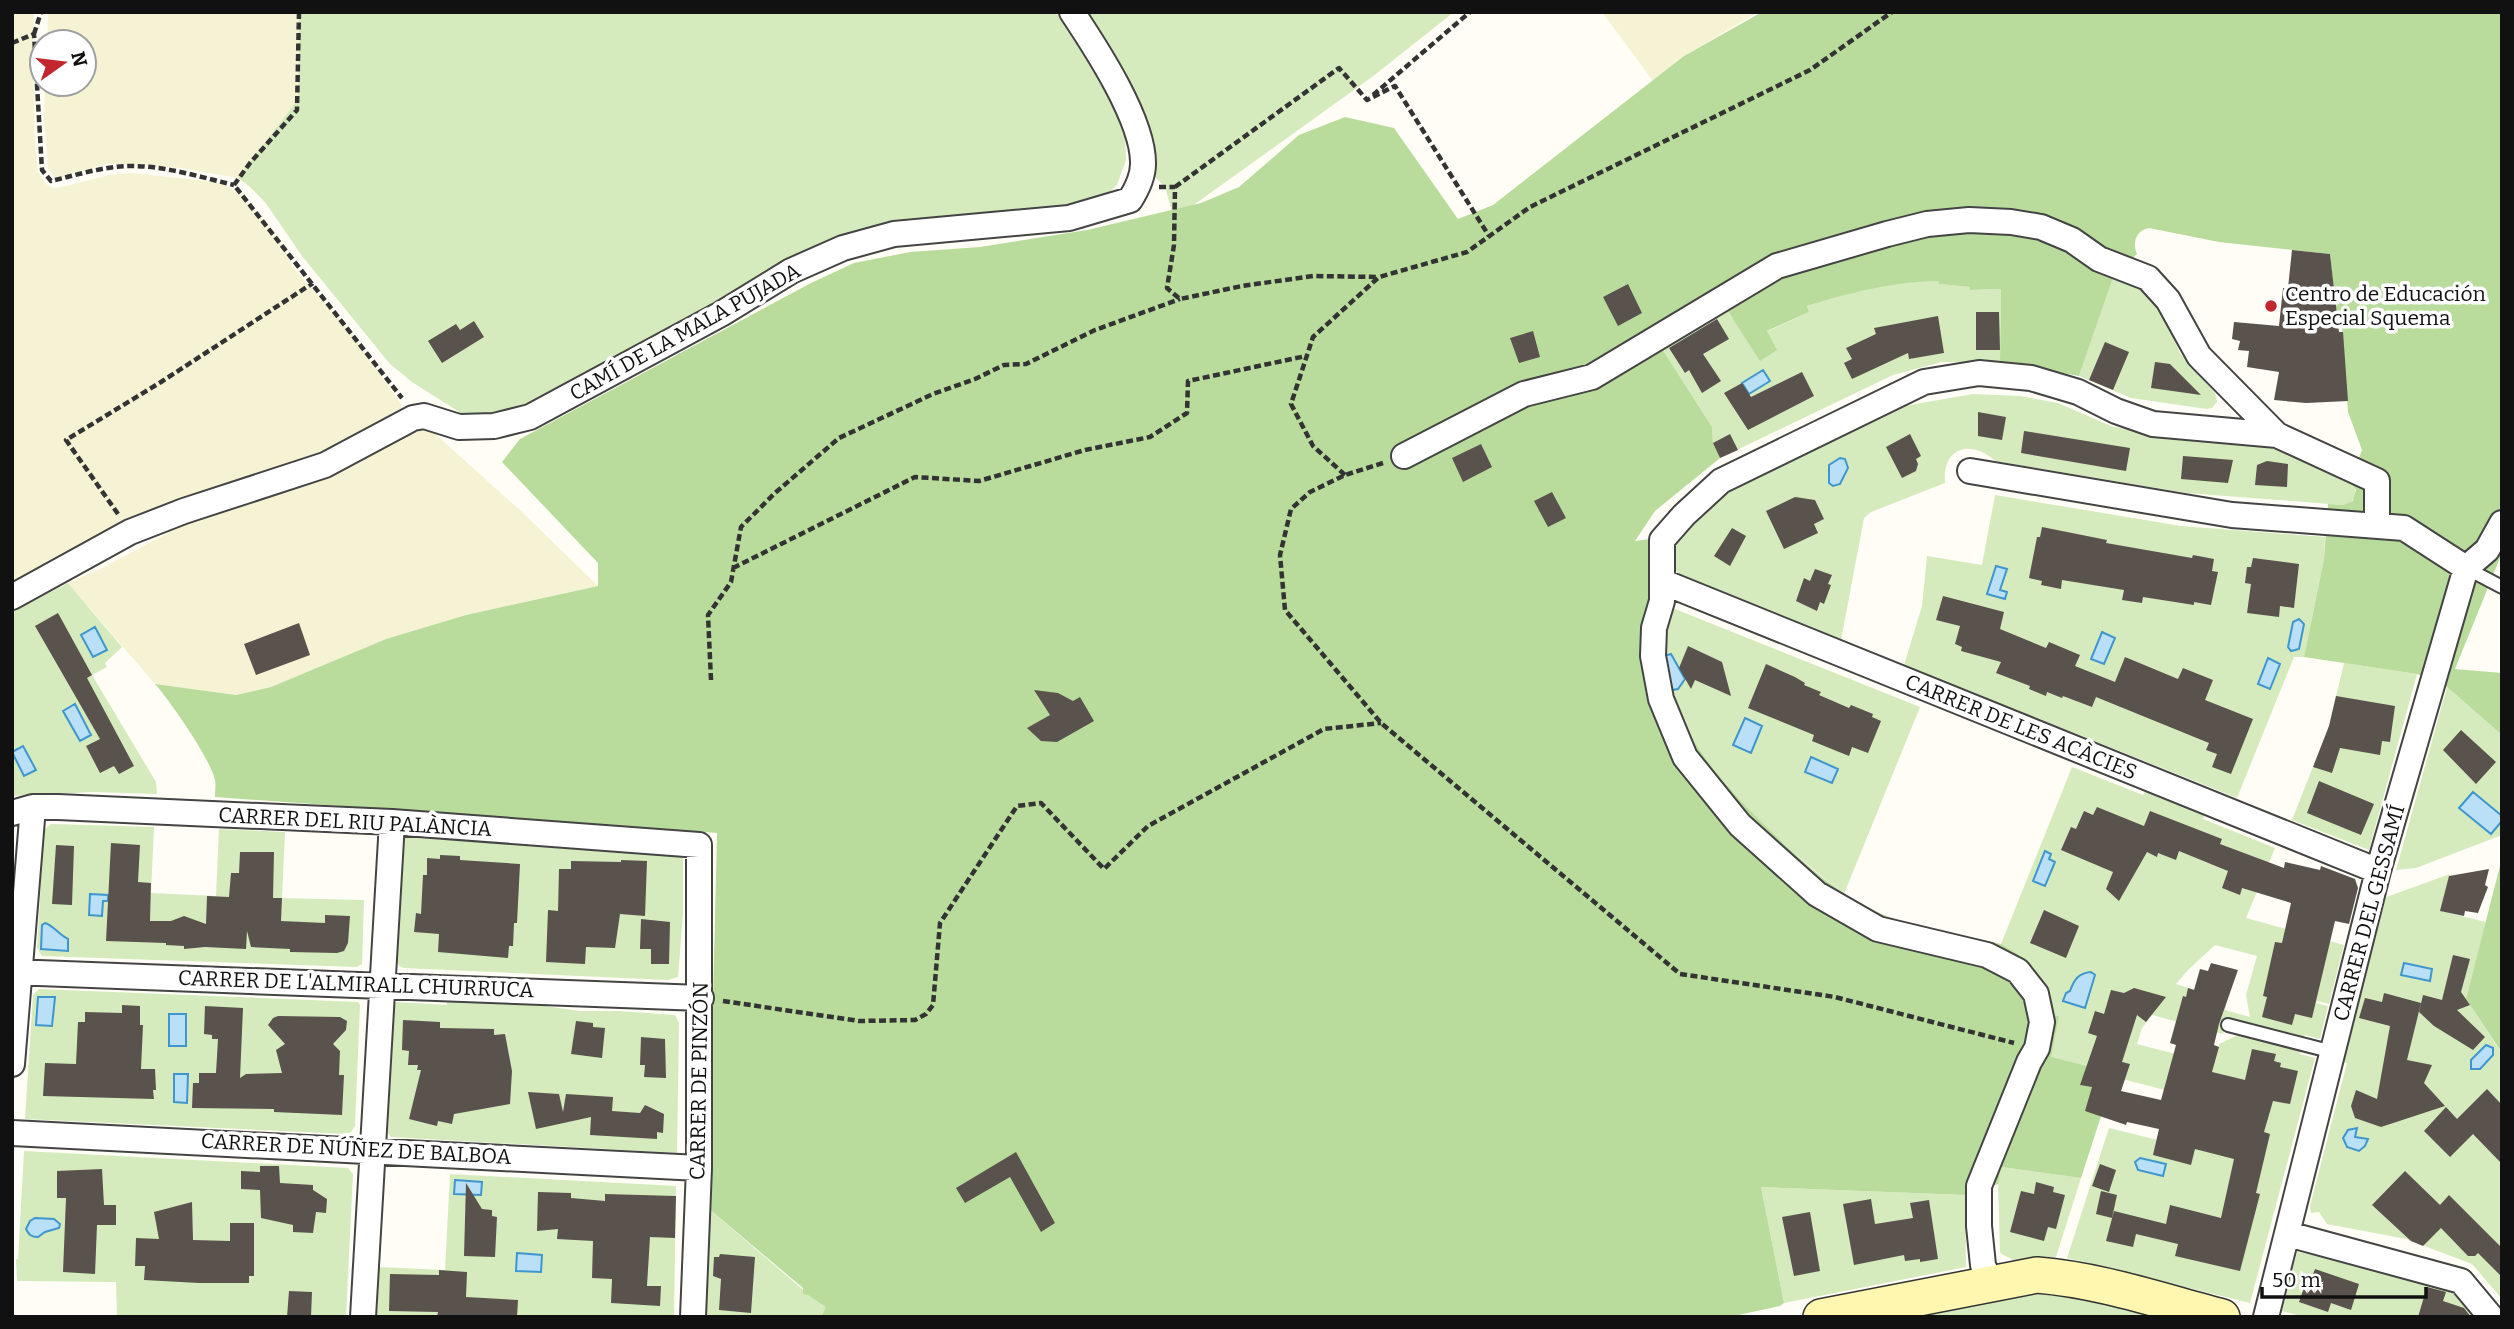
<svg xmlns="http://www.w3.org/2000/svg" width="2514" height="1329" font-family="Bitter,serif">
<rect width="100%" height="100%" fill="#fffdf5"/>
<path fill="#f6f3d4" d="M12,12H34L33,49L35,144L38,171L46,184L54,188L66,186L109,175L132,173L215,182L229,187L242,196L265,221L284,248L292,266L352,334L401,404V410L339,446L52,562L12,581Z
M48,12H299L298,99L238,178L181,168L131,164H106L62,178L54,177L48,168L44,119L45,84H84V42H47Z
M1602,12H1758L1684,56L1653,81Z
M424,424L522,512L598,586L466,615L386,639L271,687L236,695L155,684L68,583L102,568L187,523Z"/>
<path fill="#d5ebbd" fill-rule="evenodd" d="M299,12H1056L1107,91L1125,131L1126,160L1117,185L1109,193L1097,199L1080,203L896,223L830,240L787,259L713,306L513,416L464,415L412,382L390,364L302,256L265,202L249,186L238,178L298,99Z
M1084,12H1454L1372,77L1174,219L1165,187L1149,171Z
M2114,275L2146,291L2164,313L2180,353L2215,393L2217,402L2212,408L2207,409L2131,398L2079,376Z
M1905,281H1939L1940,284L1970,287L1971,290L2001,289L2000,362H1942L1893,375L1720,458L1713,443L1712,427L1659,344L1724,305L1732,318L1766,332L1809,312L1807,306L1860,290Z
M1973,394L2020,396L2058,403L2111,426L2157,435L2192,441L2271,447L2295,453L2350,481C2359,490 2357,503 2343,505L2187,493L1995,461C1971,439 1942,447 1945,483L1871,512L1864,518L1841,640L1680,576L1670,563V546L1697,516L1731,491L1904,406Z
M1995,495L2181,526L2325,537L2324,559L2304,657H2294L2237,798L1904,665L1922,606L1927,556L1982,565Z
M68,583L122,647L105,663L107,667L92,675L156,782L157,794L93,792L12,796V612Z
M1670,609H1675L1920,707L1844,894C1781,845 1672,751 1664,667C1663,649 1666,630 1667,613Z
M2344,663L2417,674L2369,850L2292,820L2329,726Z
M2447,687L2502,735V835L2416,868L2396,870Z
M2072,767L2143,795L2146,789L2205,814L2203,819L2275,848L2246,918L2344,945L2329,1004L2317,1001L2316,1003L2328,1006L2320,1039L2305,1035L2303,1040L2226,1023L2223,1034L2152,1015L2142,1028L2137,1044L2214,1064L2219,1044L2244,1032L2301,1048L2300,1054L2315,1058L2250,1303L2067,1258L2109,1128L2195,1149L2208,1101L2114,1077L2027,1108L2058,1016H2055C2052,982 2030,959 2001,944ZM2215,945L2257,956L2246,995L2250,1017L2225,1010L2227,999L2176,984L2188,970Z
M51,824L154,827L151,893L216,896L219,829L285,832L282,898L364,900L362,964L357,967L42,956L37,948L44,830Z
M400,837L683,855V914L678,977L668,980L404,968L399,966L396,959Z
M2450,874L2441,911L2486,922L2466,999L2502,1054V1299L2472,1264L2406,1239L2327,1224L2319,1212L2311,1213L2310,1206L2347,1063L2335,1060L2381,899Z
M39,989L358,1002L360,1005L355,1126L351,1132L346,1134L25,1119L33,995Z
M444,991L579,1011H619L675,1015L679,1023L677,1153L391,1137L388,1133L393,1006L397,1002L447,1005Z
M24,1151L348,1168L353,1174L346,1317H117L116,1282L17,1281L16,1259H18Z
M2001,1167L2081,1178L2056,1257L2013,1260L2000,1253L1998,1182Z
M450,1174L676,1186L674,1317H377L379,1267L445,1270Z
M1761,1187L1965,1195L1966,1267L1784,1303Z
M708,1208L808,1294L827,1307L821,1317H707Z
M2297,1252L2396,1271L2447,1289L2453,1292L2475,1317H2304L2282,1311Z
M2042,1289L2152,1317H1900Z"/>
<path fill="#b9dc9c" d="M1762,12H2502V553L2455,669L2502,673V735L2447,687L2417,674L2304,657L2324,559L2328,504L2343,505L2353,501L2356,490L2350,481L2362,450L2348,412L2342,327H2338L2330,254L2219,242L2149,228C2136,231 2132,242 2137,254L2114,275L2079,376L2000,362L2001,289L1970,290V287L1939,284L1938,281C1890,282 1853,292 1807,306L1809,312L1767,331L1777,350L1760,361L1724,305L1659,344L1712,427L1713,443L1720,458L1655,511L1635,541L1657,538C1660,585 1657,660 1674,702C1695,755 1735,797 1776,836C1807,866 1838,894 1877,912C1915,929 1961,934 2001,944C2030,959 2052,982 2055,1016H2059L2051,1057L2115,1073L2081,1178L2001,1167L1998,1184L1965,1195L1761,1187L1784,1303L1780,1306L1729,1317H821L826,1307L808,1295L803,1294V1288L708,1208L717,833L215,797C215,792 216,785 215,780C210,758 170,701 155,684L236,695L271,687L386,639L466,615L598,586V563L502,462L520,439L811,283L854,263L910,252L980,247L1087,230L1201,203L1239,187L1299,135L1345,117L1394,128L1458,219L1493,205L1684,56Z
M2502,858V1053L2466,999Z"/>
<path fill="#b9e0f7" stroke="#3f96cf" stroke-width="2" d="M1763,370L1770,381L1749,394L1742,383Z
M1840,458L1845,459L1848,468L1840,484L1833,486L1829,483V465Z
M1996,566L2007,569L2000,590L2007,592L2005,599L1987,594Z
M2299,619L2304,624L2299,649L2291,651L2288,647L2293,622Z
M95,627L107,650L93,657L81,635Z
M2102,632L2115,638L2104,664L2091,659Z
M1671,654L1685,679L1678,689L1672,690L1664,656Z
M2268,658L2280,664L2270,689L2258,684Z
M75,704L91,735L80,741L63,711Z
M1745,718L1762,726L1751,753L1733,745Z
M23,746L36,770L24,776L12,752Z
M1811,757L1838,769L1832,783L1805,772Z
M2473,792L2502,816V821L2491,834L2459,808Z
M2045,851L2051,854L2049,859L2055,862L2045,886L2033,881Z
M90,894L108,895V901H103L102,916L89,915Z
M45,923C53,925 59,935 68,939V951L41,949L42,925Z
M2404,963L2432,969L2430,981L2401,975Z
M2091,972L2095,975L2085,1008L2063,1001L2066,993L2070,991C2074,980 2078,973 2091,972Z
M38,997H55L52,1026L36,1025Z
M169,1014H186V1046H169Z
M2486,1045L2493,1048V1055L2480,1069H2471V1060Z
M174,1074H188L187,1103L174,1102Z
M2357,1128L2355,1137L2368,1139L2365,1146L2359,1151L2347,1147L2343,1138L2348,1130Z
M2140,1158L2166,1164L2163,1176L2138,1170L2135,1162Z
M455,1180L482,1182L481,1195L454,1194Z
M35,1218L54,1219L60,1224L59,1228L45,1232L38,1237C31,1237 29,1235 26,1229L30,1221Z
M517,1253L542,1255L541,1272L516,1271Z"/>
<path fill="#5a524d" d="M2292,250L2330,254L2339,332H2343L2348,401L2306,403L2274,400L2279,372L2247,367L2249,351L2238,350L2240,341L2232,339L2234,322L2279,326L2283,288H2288Z
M1628,284L1642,313L1618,326L1603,297Z
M1976,312H1999L2000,350H1976Z
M1938,316L1944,353L1909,359L1908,353L1852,379L1844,363L1852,359L1846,348L1876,334L1874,328Z
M1717,319L1729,339L1703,354L1721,381L1702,393L1689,370L1685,373L1669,348Z
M474,321L484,337L442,363L428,341L456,324L460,330Z
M1533,331L1540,357L1519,363L1510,338Z
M2105,342L2129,352L2113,390L2089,380Z
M2155,362L2170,364L2201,395L2151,388Z
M1802,372L1814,396L1748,430L1724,393L1742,383L1751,397Z
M1978,412L2006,417L2002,440L1978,436Z
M2024,431L2130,448L2126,471L2021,453Z
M1730,434L1738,450L1720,458L1713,443Z
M1910,434L1921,456L1916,459L1918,464L1916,471L1902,478L1886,447Z
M1481,444L1492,467L1463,482L1452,458Z
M2183,456L2233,460L2228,483L2181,479Z
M2267,461L2288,464L2287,487L2255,485L2257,465Z
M1552,492L1566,518L1548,527L1534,501Z
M1795,497L1815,500L1824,519L1814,524L1818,533L1784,549L1766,511Z
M2042,527L2107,540L2106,543L2192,558L2193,555L2214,559L2212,571L2218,572L2211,605L2194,602V605L2143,597L2142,603L2122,600L2124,590L2062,580L2061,589L2041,585L2042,581L2029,578L2037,537H2040Z
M1732,528L1746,536L1730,566L1714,556Z
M2253,558L2299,564L2294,608L2280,606L2279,617L2247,613L2251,584L2245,583L2247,567H2251Z
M1815,569L1832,575L1828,584L1831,585L1824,604L1820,602L1817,611L1796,601L1804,578L1810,581Z
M1943,596L2004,612L2000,629L2046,648L2049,642L2080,655L2075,666L2115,682L2125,657L2178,679L2183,668L2213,680L2205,700L2253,719L2231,774L2212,767L2217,754L2206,750L2209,743L2096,697L2092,707L2063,696L2062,698L2047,692L2046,696L2029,689L2030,686L1996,673L2001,662L1961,651L1962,647L1955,644L1960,626L1936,620Z
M58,613L92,675L87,678L134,766L119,774L114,766L100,773L86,746L100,739L35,626Z
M299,623L310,655L256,675L244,644Z
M1688,646L1722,662L1731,696L1695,680L1691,689L1679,668Z
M1766,664L1795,677L1805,683L1804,685L1821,692L1819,695L1849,708L1851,705L1873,714L1872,717L1881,721L1868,753L1852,747L1849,756L1812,741L1814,735L1748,708Z
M1034,690L1058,693L1073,701L1080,697L1094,721L1057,742L1041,741L1027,728L1050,715Z
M2336,696L2395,706L2390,742L2382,741L2380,755L2340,748L2332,773L2313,767L2329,726Z
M2461,730L2496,762L2476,784L2443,750Z
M2319,781L2374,804L2361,835L2307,813Z
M2097,807L2144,826L2150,811L2222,839L2220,844L2284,868L2285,862L2320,870L2321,866L2355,879L2358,888L2349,924L2335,921L2312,1018L2295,1014L2292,1025L2262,1017L2267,997L2263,996L2275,942L2282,943L2291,903L2242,888L2240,895L2222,888L2228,871L2179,851L2176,860L2158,853L2157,857L2147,852L2119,901L2106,889L2113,872L2061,850L2071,827L2076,829L2084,811L2093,815Z
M111,843L140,845L138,882L151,883L150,921H171L184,916L206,924L207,896L229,897L231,873H239L240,852H274L273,898H282L281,921L325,923V915L350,916L348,943L344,951L337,953L290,952V949L251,947L247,931L246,949L205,947L184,949V946L166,945V943L106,941Z
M56,845L74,846L72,905L52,904Z
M440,855L460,856V860L520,864L517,923H514L513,946H509L508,958L438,952L439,934L414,932L416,913L421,914L423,875H427V858L440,859Z
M621,860L647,861L645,916L620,914L615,948L586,947L585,964L546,962L548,910L558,911L559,869H571V861L621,862Z
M2489,869L2485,885L2488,887L2478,913L2465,911L2464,916L2440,911L2449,876Z
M2044,910L2079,926L2066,958L2030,943Z
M641,919L670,922L669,964H651V949H640Z
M2453,955L2470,959L2461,992L2470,1005L2457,1010L2485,1037L2473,1050L2434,1026L2419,1012L2423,995L2442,1000Z
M2211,963L2238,970L2219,1024L2214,1045L2219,1047L2212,1072L2245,1080L2252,1049L2276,1054L2274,1061L2281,1063L2280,1067L2298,1071L2290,1104L2273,1101L2264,1132L2270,1134L2256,1193L2260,1194L2240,1271L2175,1256L2178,1244L2136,1234L2133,1247L2106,1241L2114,1211L2166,1224L2170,1205L2221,1218L2234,1159L2195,1149L2191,1165L2153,1155L2159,1129L2127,1122L2126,1125L2085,1111L2092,1087L2080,1085L2097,1036L2088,1033L2095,1011L2104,1014L2111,990L2124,993L2134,988L2166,997L2146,1022L2137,1015L2122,1062L2130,1064L2121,1091L2161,1100L2176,1045L2170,1043L2183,996L2186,997L2188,988L2194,990L2200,969L2208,971Z
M2384,993L2421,1003L2407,1060L2432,1065L2424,1083L2445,1106L2381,1127L2355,1118L2351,1106L2356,1090L2377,1099L2390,1026L2359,1018L2365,998L2382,1002Z
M122,1005L140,1006V1025H143L141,1069H155L156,1090H153L154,1099L43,1096L45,1063L76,1064L78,1022H85V1012L122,1013Z
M205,1006L243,1008L240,1078L246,1074L282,1073L276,1050L285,1044L268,1025L273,1018L278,1016L340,1017L347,1021L346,1030L333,1044L340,1051L339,1075H344L342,1115L274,1112V1109L192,1108L193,1083H199V1073H216L218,1039H212V1035L204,1034Z
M403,1020L440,1022V1028L494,1029V1035L505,1034L512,1071L510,1104L454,1114L452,1124L438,1121L437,1126L409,1119L421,1070H417L418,1065H408L409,1051L402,1050Z
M576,1021L593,1023V1027L605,1028L602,1058L571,1054Z
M641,1037L665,1039L666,1078L644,1077L645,1065H640Z
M2487,1089L2502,1105V1164L2473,1134L2450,1157L2424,1131L2446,1107L2457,1119Z
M528,1092L559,1094L563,1112L566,1094L613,1097L612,1111L640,1113L645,1105L664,1114L663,1133L657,1132V1139L590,1135L591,1117L536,1129Z
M1016,1152L1055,1223L1041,1232L1010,1177L965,1203L956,1188Z
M2100,1164L2116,1170L2109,1192L2092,1186Z
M260,1166H279L280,1183L313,1185V1190L327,1199L326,1213L316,1212L313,1233L293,1232V1225L261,1218L260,1190L241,1189V1171L260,1172Z
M102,1169L104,1205H116V1225H97L95,1274L63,1272L66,1198H57V1171Z
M2405,1171L2440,1205L2449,1195L2502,1248V1277L2478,1253L2475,1256H2468L2441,1228L2423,1246L2411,1241L2372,1205Z
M2036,1182L2054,1187L2053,1192L2065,1195L2056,1229L2048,1227L2044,1241L2010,1232L2021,1191L2034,1194Z
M466,1183L482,1209L492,1210V1216L497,1217L495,1257L464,1256Z
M2101,1191L2117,1195L2112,1218L2096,1214Z
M538,1192L571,1193V1198L605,1201V1194L676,1196L675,1238L650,1237L647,1286H661L660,1306L611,1303L612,1279L592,1278L593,1241L557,1239L558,1229L537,1231Z
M1871,1199L1875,1224L1913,1218L1910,1203L1929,1200L1938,1259L1920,1262V1259L1905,1261L1904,1255L1854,1265L1843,1204Z
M192,1202L193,1240L230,1241V1223H254V1276H249V1283H199L144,1280L145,1266H135L136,1238L159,1239L154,1212Z
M1810,1212L1820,1271L1794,1276L1782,1217Z
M720,1254L755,1257L751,1313L719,1310L721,1279L713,1276L714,1257H719Z
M2315,1269L2359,1284L2351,1310L2331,1303L2328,1312L2299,1302L2307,1279L2311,1280Z
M439,1270L467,1272L466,1297L518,1300L517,1317H437L438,1312L389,1311L390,1274L439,1275Z
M2427,1287L2446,1292L2443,1301L2464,1308L2471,1317H2418Z
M289,1291L312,1292L311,1317H287Z"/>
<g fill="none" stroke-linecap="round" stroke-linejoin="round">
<g stroke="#444" stroke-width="16">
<path id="lane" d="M2466,568L2502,587
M2228,1025L2333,1052"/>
</g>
<g stroke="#444" stroke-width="28">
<path id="street" d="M1404,456L1524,394L1592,377L1777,266L1887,234L1927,224L1969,220L2011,222L2041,227L2072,240L2099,259L2148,278L2168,300L2199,356L2277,435L2377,481V526
M1970,471L2232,515L2404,528L2466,568
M1663,582L2378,871
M12,597L130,532L184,511L325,465L413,418L424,416L459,427L494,426L530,417L721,314L791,271L843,248L894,234L1069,218L1130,200C1137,189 1143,177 1143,164C1144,121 1096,48 1072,12
M12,813L33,807H58L392,822L699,845V1168L693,1317
M12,972L701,998
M12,1064L33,807
M12,1133L699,1168
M2288,1234L2461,1281L2491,1317
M1990,1282L1983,1265L1979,1226V1186L2029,1062L2037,1048L2042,1022L2036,994L2018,971L1987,955L1878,929L1817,894L1740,825L1685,757L1661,699L1653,656L1654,628L1662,601V540L1684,515L1721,481L1924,382L1979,373L2031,378L2078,392L2116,411L2153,424L2277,435
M363,1317L392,822
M2266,1317L2378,871L2466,568L2487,550L2502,523"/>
</g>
<g stroke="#333" stroke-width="38">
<path id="secondary" d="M1821,1317L2037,1275C2100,1280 2161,1301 2222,1317"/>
</g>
<path stroke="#333" stroke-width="4.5" stroke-dasharray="7 3.5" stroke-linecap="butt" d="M299,12L297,110L250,163L234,185L402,398
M34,34L41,12
M12,43L34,34L42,170L51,181C77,175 104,166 131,166C166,166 200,177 234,185
M1373,95L1470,12
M1159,187H1175L1174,245L1167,288L1180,299L1242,286L1313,276L1379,277
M1175,187L1339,68L1367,100L1395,86L1489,236
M1383,463L1345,475L1310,492L1291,509L1280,555L1285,610L1381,723L1680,974L1835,997L2014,1043
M1345,475L1313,446L1291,404L1313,337L1379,277L1467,252L1530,207L1810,70L1892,12
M118,514L66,440L161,382L313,283
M733,568L915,477L979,481L1085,450L1150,437L1187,413L1188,381L1306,356
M711,680L708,615L731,582L741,527L775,493L839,438L933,394L975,379L1004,365L1026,364L1095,330L1180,299
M723,1001L859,1021L915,1020L926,1014L933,1005L940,923L1017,806L1041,803L1104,869L1148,826L1324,729L1381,723"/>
<use href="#lane" stroke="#fff" stroke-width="12"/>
<use href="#street" stroke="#fff" stroke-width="24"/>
<use href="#secondary" stroke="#fff6b0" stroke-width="35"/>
</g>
<circle fill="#c4262e" stroke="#fff" stroke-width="2.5" cx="2271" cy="306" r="7"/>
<g text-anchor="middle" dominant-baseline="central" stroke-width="7" stroke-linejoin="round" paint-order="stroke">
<g font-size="21" fill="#111" stroke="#fff" text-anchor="start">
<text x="2285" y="294">Centro de Educación<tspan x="2285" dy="24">Especial Squema</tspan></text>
</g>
<g font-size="21" fill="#111" stroke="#fff">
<text transform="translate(685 332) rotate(-29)">CAMÍ DE LA MALA PUJADA</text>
<text transform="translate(2021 727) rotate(22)">CARRER DE LES ACÀCIES</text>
<text transform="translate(355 822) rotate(3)">CARRER DEL RIU PALÀNCIA</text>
<text transform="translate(2369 913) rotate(-75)">CARRER DEL GESSAMÍ</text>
<text transform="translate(356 984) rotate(2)">CARRER DE L'ALMIRALL CHURRUCA</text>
<text transform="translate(699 1081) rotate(-89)">CARRER DE PINZÓN</text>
<text transform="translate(356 1149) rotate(3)">CARRER DE NÚÑEZ DE BALBOA</text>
</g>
</g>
<rect width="2514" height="1329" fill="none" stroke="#111111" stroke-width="28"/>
<g transform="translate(63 63) rotate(76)"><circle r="33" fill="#ffffff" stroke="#a0a0a0" stroke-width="2"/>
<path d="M0-5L12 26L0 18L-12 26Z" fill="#c4262e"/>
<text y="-10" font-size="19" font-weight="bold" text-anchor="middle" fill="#111111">N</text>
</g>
<path d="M2262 1287v10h164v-10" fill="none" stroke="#111111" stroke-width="3.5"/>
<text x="2272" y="1287" font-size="21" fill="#111111" stroke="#ffffff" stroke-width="5" paint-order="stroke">50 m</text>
</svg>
